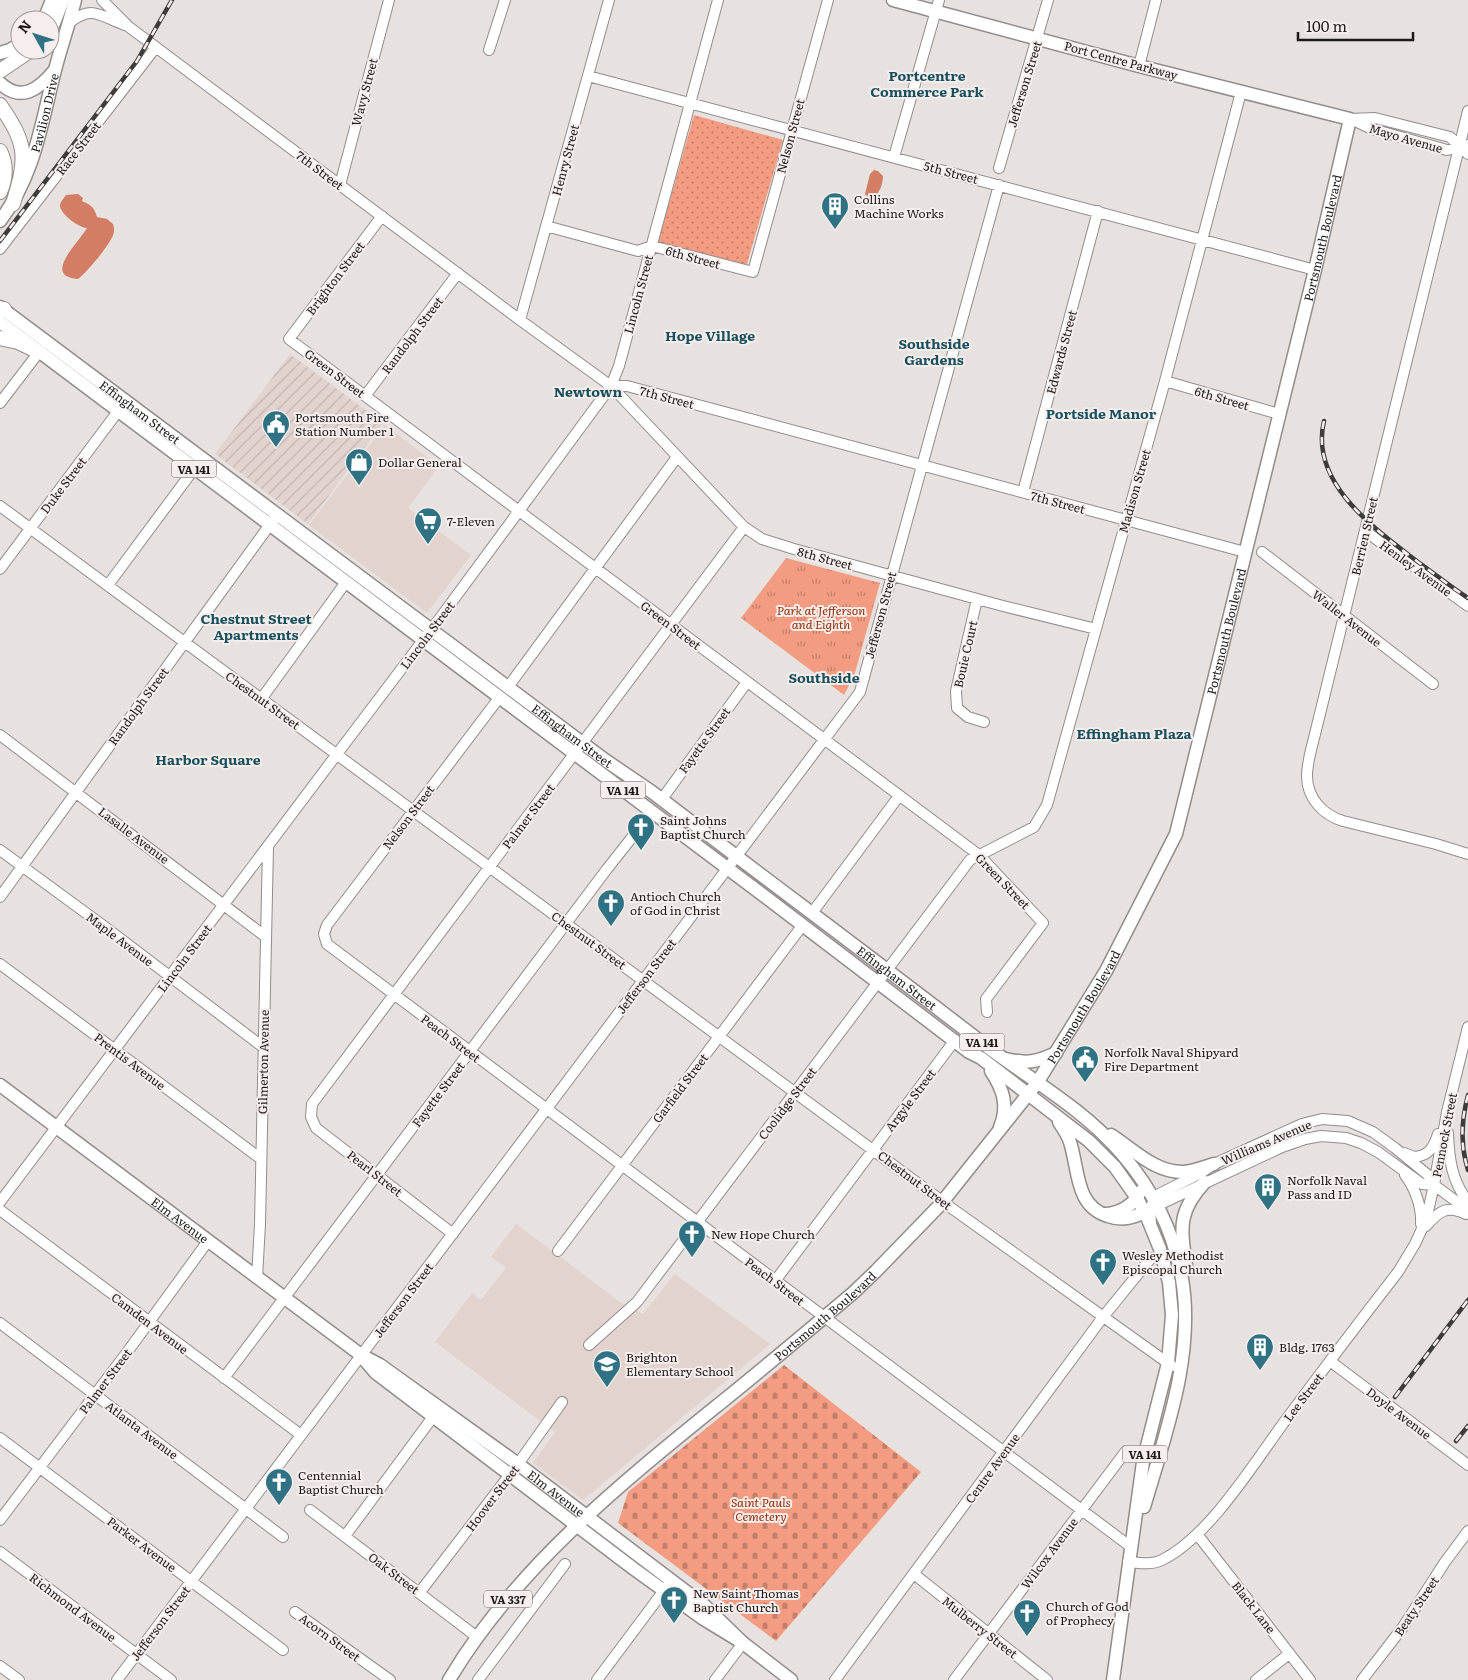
<svg xmlns="http://www.w3.org/2000/svg" width="1468" height="1680" font-family="Literata,serif">
<defs>
<pattern id="industrial-furrows" width="10" height="10" patternUnits="userSpaceOnUse" patternTransform="scale(1.25)"><rect width="10" height="10" fill="#e2d3cf"/><path d="M-1 1l2-2M0 10L10 0M9 11l2-2" fill="none" stroke="#c1b5b1"/></pattern>
<pattern id="grass-dots" width="8" height="8" patternUnits="userSpaceOnUse" patternTransform="scale(1.25)"><rect width="8" height="8" fill="#f49c82"/><path d="M2 2h.1M6 6h.1" fill="none" stroke="#c57e6a" stroke-width="1.8" stroke-linecap="round"/></pattern>
<pattern id="cemetery-stones" width="16" height="16" patternUnits="userSpaceOnUse" patternTransform="scale(1.25)"><rect width="16" height="16" fill="#f49c82"/><path d="M2 7V4a2 2 0 0 1 4 0v3zM10 15v-3a2 2 0 0 1 4 0v3z" fill="#c57e6a"/></pattern>
<pattern id="park-tufts" width="24" height="20" patternUnits="userSpaceOnUse" patternTransform="scale(1.25)"><rect width="24" height="20" fill="#f49c82"/><path d="M3 7l-1-3M5 7V3M7 7l1-3M15 17l-1-3M17 17v-4M19 17l1-3" fill="none" stroke="#c57e6a"/></pattern>
</defs>
<rect width="100%" height="100%" fill="#e7e1df"/>
<path fill="#e2d3cf" d="M385,425L439,466L408,508L471,555L427,613L309,525Z
M516,1224L620,1302L643,1314L675,1274L770,1344L583,1500L533,1463L555,1432L435,1342L472,1293L481,1300L506,1268L491,1257Z"/>
<path fill="url(#industrial-furrows)" d="M290,354L383,423L308,524L215,454Z"/>
<path fill="url(#grass-dots)" d="M694,115L783,140L746,267L658,242Z"/>
<path fill="url(#cemetery-stones)" d="M784,1365L921,1472L776,1641L618,1523L628,1492Z"/>
<path fill="url(#park-tufts)" d="M786,558L880,583L854,676L844,695L741,618Z"/>
<path fill="#d27d64" d="M874,170L878,171L883,176C883,184 879,195 872,198L868,197L865,194L870,174Z
M78,194L83,198L82,201C91,205 94,207 97,217L107,219L113,224C114,226 114,230 114,232C112,243 87,272 78,279C41,277 80,241 87,228C80,228 61,215 60,206C60,202 64,198 66,195Z"/>
<g fill="none" stroke-linecap="round" stroke-linejoin="round">
<g stroke="#928c8b" stroke-width="12">
<path id="minor" d="M102,0L129,27L520,320L611,386L744,527L762,539L794,549L1003,606L1096,629
M69,23C92,4 100,16 125,25
M489,50L505,0
M1139,66L1156,0
M588,76L1315,270
M1468,111L1315,734C1312,747 1307,762 1307,776C1307,798 1323,815 1343,821L1436,844L1468,854
M1350,119L1375,118L1450,137L1468,154
M1353,120L1372,129L1447,150L1468,145
M894,157L939,0
M999,168L1048,0
M340,185L389,0
M382,216L289,339L979,855L1043,923L986,999L987,1012
M546,226L638,251L652,246L753,272L828,0
M0,249L156,47
M520,320L609,0
M1165,381L1279,414
M611,386H627L1245,552
M365,396L458,273
M0,403L39,352
M1023,492L1098,211
M0,506L950,1207L1172,1366
M1365,531L1468,606
M1262,552L1433,684
M0,569L122,406
M108,585L194,469
M977,599L956,691L957,708L968,717L984,722
M508,687L677,457
M262,698L346,582
M499,698L327,925L324,934L327,944L1131,1547
M0,735L266,937
M662,799L747,682
M0,850L101,924L263,1047
M0,897L274,519
M812,913L899,796
M0,964L261,1159
M1448,1133C1449,1160 1452,1181 1468,1202
M1404,1153L1414,1157C1429,1156 1434,1147 1438,1134
M1405,1175C1415,1188 1422,1207 1421,1224
M0,1202L337,754L443,614L611,386L619,366L718,0
M1152,1208L1282,1147L1305,1139L1321,1136L1346,1138L1361,1143L1378,1152L1422,1184L1434,1185
M0,1210L301,1435
M1151,1223L1150,1209L1154,1200L1159,1194L1201,1173L1214,1164L1302,1124L1322,1119L1348,1121L1373,1132L1395,1148L1428,1175L1434,1185L1468,1210
M1426,1226C1439,1211 1447,1205 1466,1214
M453,1234L316,1128L311,1117L312,1104L744,527
M558,1251L802,926
M257,1278L260,1224L268,846
M775,1281L955,1040
M0,1323L283,1537
M589,1345L637,1302L970,860L1034,827L1047,805L1165,381L1241,92
M1330,1361L1468,1465
M224,1378L607,869L652,812
M0,1438L283,1650
M310,1510L477,1637
M0,1520L128,1351L208,1241
M1197,1534L1310,1680
M345,1536L438,1410
M0,1552L171,1680
M1128,1562C1140,1563 1152,1565 1162,1560C1209,1537 1254,1463 1285,1421C1322,1371 1360,1321 1398,1272L1415,1244L1426,1220L1434,1185L1447,1112L1468,1027
M914,1574L1047,1680
M420,1592L518,1464L562,1402
M295,1612L390,1680
M0,1666L19,1680
M117,1680L860,692L999,185
M478,1680L565,1564
M597,1680L668,1585
M715,1680L743,1643
M835,1680L1103,1317L1151,1258
M954,1680L1126,1451
M1256,1680L1289,1654
M1362,1680L1403,1627L1445,1562L1468,1531"/>
</g>
<g stroke="#928c8b" stroke-width="15">
<g id="major">
<path d="M44,20L52,0"/>
<path d="M0,53L10,50L20,44"/>
<path d="M0,83C21,103 39,89 54,71"/>
<path id="s1" d="M0,221C35,174 41,125 55,70C61,47 69,24 75,0"/>
<path id="s2" d="M0,307L605,760L652,792C763,877 875,960 985,1045C1031,1080 1084,1109 1122,1154C1152,1189 1174,1232 1182,1279C1195,1355 1165,1435 1144,1507"/>
<path d="M0,322L767,898L969,1052L981,1058L1089,1141L1115,1167L1137,1198L1147,1217L1160,1249L1169,1282L1172,1315L1168,1363L1143,1462L1113,1680"/>
<path d="M1006,1059C1027,1064 1037,1062 1056,1053"/>
<path d="M991,1071C1003,1089 1009,1106 1000,1127"/>
<path id="s3" d="M0,1085L361,1355L380,1365L518,1464L680,1587L705,1606L743,1643"/>
<path d="M1059,1122C1063,1128 1068,1135 1070,1142C1079,1170 1075,1206 1108,1216C1122,1221 1132,1218 1145,1212"/>
<path d="M1111,1135C1133,1149 1155,1173 1184,1172C1194,1171 1204,1167 1214,1164"/>
<path d="M1106,1214C1120,1213 1134,1205 1140,1192"/>
<path d="M1186,1266C1181,1228 1177,1212 1205,1182"/>
<path d="M364,1359L376,1373L634,1569L702,1618L743,1643L791,1680"/>
<path id="s4" d="M449,1680C515,1569 619,1485 718,1405C764,1368 808,1331 853,1293L876,1271L939,1206L1037,1083L1106,971L1176,834L1315,270L1350,119L1139,66L893,0"/>
</g>
</g>
<g stroke="#928c8b" stroke-width="16">
<path id="highway" d="M50,27L53,23L62,0
M0,71L31,50
M0,105C28,145 27,158 13,204
M0,151C7,165 6,178 0,192
M0,311L4,309
M0,338L18,342L39,352"/>
</g>
<use href="#minor" stroke="#fff" stroke-width="10"/>
<use href="#major" stroke="#fff" stroke-width="12"/>
<use href="#highway" stroke="#fff" stroke-width="14"/>
<g stroke="#3e3c3b" stroke-width="4.5">
<path id="rail" d="M0,241L137,61L172,0
M1324,421C1309,483 1375,529 1418,562C1435,574 1451,587 1468,598
M1468,1095C1461,1121 1460,1145 1468,1170
M1395,1397L1468,1300
M1456,1441L1468,1426"/>
</g>
<use href="#rail" stroke="#f5eeec" stroke-width="2.5" stroke-dasharray="8" stroke-linecap="butt"/>
</g>
<defs>
<g id="building-pin" transform="scale(1.4375)"><path d="M0 17L-7.5 6A9.5 9.5 0 1 1 7.5 6Z" fill="#2f7283" stroke="#f5eeec"/><path d="M-4-6H4V6H1V3H-1V6H-4ZM-2.5-4.3h1.7v1.8h-1.7ZM.8-4.3h1.7v1.8H.8ZM-2.5-1h1.7V.8h-1.7ZM.8-1h1.7V.8H.8Z" fill="#fff"/></g>
<g id="civic-pin" transform="scale(1.4375)"><path d="M0 17L-7.5 6A9.5 9.5 0 1 1 7.5 6Z" fill="#2f7283" stroke="#f5eeec"/><path d="M-.6-6.5H3V-4.5H.6V-3L4-1V1h2V6H-6V1h2V-1L-.6-3ZM-1.2 2.5V6h2.4V2.5Z" fill="#fff"/></g>
<g id="shop-pin" transform="scale(1.4375)"><path d="M0 17L-7.5 6A9.5 9.5 0 1 1 7.5 6Z" fill="#2f7283" stroke="#f5eeec"/><path d="M-5-2.5h2.3a2.7 3.5 0 0 1 5.4 0H5L5.5 6h-11ZM-1.5-2.5h3a1.5 2.3 0 0 0-3 0Z" fill="#fff"/></g>
<g id="supermarket-pin" transform="scale(1.4375)"><path d="M0 17L-7.5 6A9.5 9.5 0 1 1 7.5 6Z" fill="#2f7283" stroke="#f5eeec"/><path d="M-6-5.5h2.5l.6 2H6L4.5 2H-2.5L-4.4-4H-6ZM-1.5 3.2a1.3 1.3 0 1 0 .1 0ZM3 3.2a1.3 1.3 0 1 0 .1 0Z" fill="#fff"/></g>
<g id="church-pin" transform="scale(1.4375)"><path d="M0 17L-7.5 6A9.5 9.5 0 1 1 7.5 6Z" fill="#2f7283" stroke="#f5eeec"/><path d="M-1.2-6h2.4v3.5h3.3v2.4h-3.3V6h-2.4V-.1h-3.3v-2.4h3.3Z" fill="#fff"/></g>
<g id="school-pin" transform="scale(1.4375)"><path d="M0 17L-7.5 6A9.5 9.5 0 1 1 7.5 6Z" fill="#2f7283" stroke="#f5eeec"/><path d="M0-5L7-2L0 1L-7-2ZM-4 1L0 2.5L4 1V4Q0 6-4 4Z" fill="#fff"/></g>
</defs>
<g fill-rule="evenodd">
<use href="#building-pin" x="835" y="206"/>
<use href="#civic-pin" x="276" y="424"/>
<use href="#shop-pin" x="359" y="462"/>
<use href="#supermarket-pin" x="428" y="521"/>
<use href="#church-pin" x="641" y="827"/>
<use href="#church-pin" x="611" y="903"/>
<use href="#civic-pin" x="1085" y="1059"/>
<use href="#building-pin" x="1268" y="1187"/>
<use href="#church-pin" x="692" y="1234"/>
<use href="#church-pin" x="1103" y="1262"/>
<use href="#building-pin" x="1260" y="1347"/>
<use href="#school-pin" x="607" y="1364"/>
<use href="#church-pin" x="279" y="1482"/>
<use href="#church-pin" x="674" y="1600"/>
<use href="#church-pin" x="1027" y="1613"/>
</g>
<g text-anchor="middle" dominant-baseline="central" stroke-width="4" stroke-linejoin="round" paint-order="stroke">
<g fill="#f5eeec" stroke="#5e5a59" stroke-width="1">
<rect x="171.5" y="460.5" width="45" height="17" rx="4"/>
<rect x="600.5" y="781.5" width="45" height="17" rx="4"/>
<rect x="959.5" y="1033.5" width="45" height="17" rx="4"/>
<rect x="1122.5" y="1445.5" width="45" height="17" rx="4"/>
<rect x="484" y="1590.5" width="48" height="17" rx="4"/>
</g>
<g font-size="11" font-weight="bold" fill="#1d1b1a">
<text x="194" y="469">VA 141</text>
<text x="623" y="790">VA 141</text>
<text x="982" y="1042">VA 141</text>
<text x="1145" y="1454">VA 141</text>
<text x="508" y="1599">VA 337</text>
</g>
<g font-size="12" fill="#1d1b1a" stroke="#f5eeec">
<text transform="translate(1121 60) rotate(15)">Port Centre Parkway</text>
<text transform="translate(1024 84) rotate(-73)">Jefferson Street</text>
<text transform="translate(364 92) rotate(-75)">Wavy Street</text>
<text stroke="none"><textPath href="#s1" startOffset="118">Pavilion Drive</textPath></text>
<text transform="translate(790 136) rotate(-75)">Nelson Street</text>
<text transform="translate(1406 138) rotate(16)">Mayo Avenue</text>
<text transform="translate(78 148) rotate(-52)">Race Street</text>
<text transform="translate(565 160) rotate(-75)">Henry Street</text>
<text transform="translate(320 170) rotate(37)">7th Street</text>
<text transform="translate(951 172) rotate(15)">5th Street</text>
<text stroke="none"><textPath href="#s4" startOffset="1741">Portsmouth Boulevard</textPath></text>
<text transform="translate(693 257) rotate(15)">6th Street</text>
<text transform="translate(335 278) rotate(-53)">Brighton Street</text>
<text transform="translate(638 294) rotate(-75)">Lincoln Street</text>
<text transform="translate(412 335) rotate(-53)">Randolph Street</text>
<text transform="translate(1061 352) rotate(-75)">Edwards Street</text>
<text transform="translate(335 373) rotate(37)">Green Street</text>
<text transform="translate(667 397) rotate(15)">7th Street</text>
<text transform="translate(1222 398) rotate(16)">6th Street</text>
<text stroke="none"><textPath href="#s2" startOffset="175">Effingham Street</textPath></text>
<text transform="translate(63 485) rotate(-53)">Duke Street</text>
<text transform="translate(1134 491) rotate(-74)">Madison Street</text>
<text transform="translate(1058 502) rotate(15)">7th Street</text>
<text transform="translate(1364 536) rotate(-77)">Berrien Street</text>
<text transform="translate(825 558) rotate(15)">8th Street</text>
<text transform="translate(1416 568) rotate(36)">Henley Avenue</text>
<text transform="translate(880 615) rotate(-75)">Jefferson Street</text>
<text transform="translate(1347 618) rotate(38)">Waller Avenue</text>
<text transform="translate(671 625) rotate(37)">Green Street</text>
<text stroke="none"><textPath href="#s4" startOffset="1336">Portsmouth Boulevard</textPath></text>
<text transform="translate(427 635) rotate(-53)">Lincoln Street</text>
<text transform="translate(965 654) rotate(-77)">Bouie Court</text>
<text transform="translate(263 700) rotate(36)">Chestnut Street</text>
<text transform="translate(138 706) rotate(-54)">Randolph Street</text>
<text stroke="none"><textPath href="#s2" startOffset="715">Effingham Street</textPath></text>
<text transform="translate(704 740) rotate(-54)">Fayette Street</text>
<text transform="translate(528 816) rotate(-53)">Palmer Street</text>
<text transform="translate(408 817) rotate(-53)">Nelson Street</text>
<text transform="translate(134 835) rotate(37)">Lasalle Avenue</text>
<text transform="translate(1003 881) rotate(46)">Green Street</text>
<text transform="translate(120 939) rotate(37)">Maple Avenue</text>
<text transform="translate(589 940) rotate(36)">Chestnut Street</text>
<text transform="translate(184 958) rotate(-53)">Lincoln Street</text>
<text transform="translate(646 976) rotate(-53)">Jefferson Street</text>
<text stroke="none"><textPath href="#s2" startOffset="1120">Effingham Street</textPath></text>
<text stroke="none"><textPath href="#s4" startOffset="931">Portsmouth Boulevard</textPath></text>
<text transform="translate(451 1038) rotate(37)">Peach Street</text>
<text transform="translate(130 1061) rotate(37)">Prentis Avenue</text>
<text transform="translate(263 1062) rotate(-89)">Gilmerton Avenue</text>
<text transform="translate(680 1088) rotate(-53)">Garfield Street</text>
<text transform="translate(438 1094) rotate(-53)">Fayette Street</text>
<text transform="translate(910 1100) rotate(-53)">Argyle Street</text>
<text transform="translate(787 1103) rotate(-53)">Coolidge Street</text>
<text transform="translate(1444 1135) rotate(-79)">Pennock Street</text>
<text transform="translate(1266 1142) rotate(-23)">Williams Avenue</text>
<text transform="translate(375 1173) rotate(38)">Pearl Street</text>
<text transform="translate(915 1180) rotate(37)">Chestnut Street</text>
<text stroke="none"><textPath href="#s3" startOffset="225">Elm Avenue</textPath></text>
<text transform="translate(775 1281) rotate(37)">Peach Street</text>
<text transform="translate(403 1300) rotate(-53)">Jefferson Street</text>
<text stroke="none"><textPath href="#s4" startOffset="526">Portsmouth Boulevard</textPath></text>
<text transform="translate(150 1323) rotate(37)">Camden Avenue</text>
<text transform="translate(105 1381) rotate(-53)">Palmer Street</text>
<text transform="translate(1303 1397) rotate(-53)">Lee Street</text>
<text transform="translate(1399 1413) rotate(37)">Doyle Avenue</text>
<text transform="translate(142 1430) rotate(37)">Atlanta Avenue</text>
<text transform="translate(992 1468) rotate(-54)">Centre Avenue</text>
<text stroke="none"><textPath href="#s3" startOffset="690">Elm Avenue</textPath></text>
<text transform="translate(492 1498) rotate(-53)">Hoover Street</text>
<text transform="translate(142 1544) rotate(37)">Parker Avenue</text>
<text transform="translate(1049 1553) rotate(-53)">Wilcox Avenue</text>
<text transform="translate(394 1573) rotate(37)">Oak Street</text>
<text transform="translate(1416 1606) rotate(-56)">Beaty Street</text>
<text transform="translate(73 1607) rotate(37)">Richmond Avenue</text>
<text transform="translate(1254 1607) rotate(52)">Black Lane</text>
<text transform="translate(160 1623) rotate(-53)">Jefferson Street</text>
<text transform="translate(980 1627) rotate(38)">Mulberry Street</text>
<text transform="translate(330 1637) rotate(36)">Acorn Street</text>
</g>
<g font-size="12" fill="#1d1b1a" stroke="#f5eeec" text-anchor="start">
<text x="854" y="199">Collins<tspan x="854" dy="14">Machine Works</tspan></text>
<text x="295" y="417">Portsmouth Fire<tspan x="295" dy="14">Station Number 1</tspan></text>
<text x="378" y="462">Dollar General</text>
<text x="447" y="521">7-Eleven</text>
<text x="660" y="820">Saint Johns<tspan x="660" dy="14">Baptist Church</tspan></text>
<text x="630" y="896">Antioch Church<tspan x="630" dy="14">of God in Christ</tspan></text>
<text x="1104" y="1052">Norfolk Naval Shipyard<tspan x="1104" dy="14">Fire Department</tspan></text>
<text x="1287" y="1180">Norfolk Naval<tspan x="1287" dy="14">Pass and ID</tspan></text>
<text x="711" y="1234">New Hope Church</text>
<text x="1122" y="1255">Wesley Methodist<tspan x="1122" dy="14">Episcopal Church</tspan></text>
<text x="1279" y="1347">Bldg. 1763</text>
<text x="626" y="1357">Brighton<tspan x="626" dy="14">Elementary School</tspan></text>
<text x="298" y="1475">Centennial<tspan x="298" dy="14">Baptist Church</tspan></text>
<text x="693" y="1593">New Saint Thomas<tspan x="693" dy="14">Baptist Church</tspan></text>
<text x="1046" y="1606">Church of God<tspan x="1046" dy="14">of Prophecy</tspan></text>
</g>
<g font-size="12" font-style="italic" fill="#922d08" stroke="#f5eeec">
<text x="821" y="610">Park at Jefferson<tspan x="821" dy="14">and Eighth</tspan></text>
<text x="761" y="1502">Saint Pauls<tspan x="761" dy="14">Cemetery</tspan></text>
</g>
<g font-size="14" font-weight="bold" fill="#184f5c" stroke="#f5eeec">
<text x="927" y="75">Portcentre<tspan x="927" dy="16">Commerce Park</tspan></text>
<text x="710" y="335">Hope Village</text>
<text x="934" y="343">Southside<tspan x="934" dy="16">Gardens</tspan></text>
<text x="588" y="391">Newtown</text>
<text x="1101" y="413">Portside Manor</text>
<text x="256" y="618">Chestnut Street<tspan x="256" dy="16">Apartments</tspan></text>
<text x="824" y="677">Southside</text>
<text x="1134" y="733">Effingham Plaza</text>
<text x="208" y="759">Harbor Square</text>
</g>
</g>
<g transform="translate(35 35) rotate(309)"><circle r="24" fill="#f5eeec" stroke="#9f9a98"/>
<path d="M0-4L9 19L0 12L-9 19Z" fill="#2f7283"/>
<text y="-8" font-size="14" font-weight="bold" text-anchor="middle" fill="#1d1b1a">N</text>
</g>
<path d="M1298 32v8h115v-8" fill="none" stroke="#1d1b1a" stroke-width="2.5"/>
<text x="1306" y="32" font-size="15" fill="#1d1b1a" stroke="#f5eeec" stroke-width="4" paint-order="stroke">100 m</text>
</svg>
